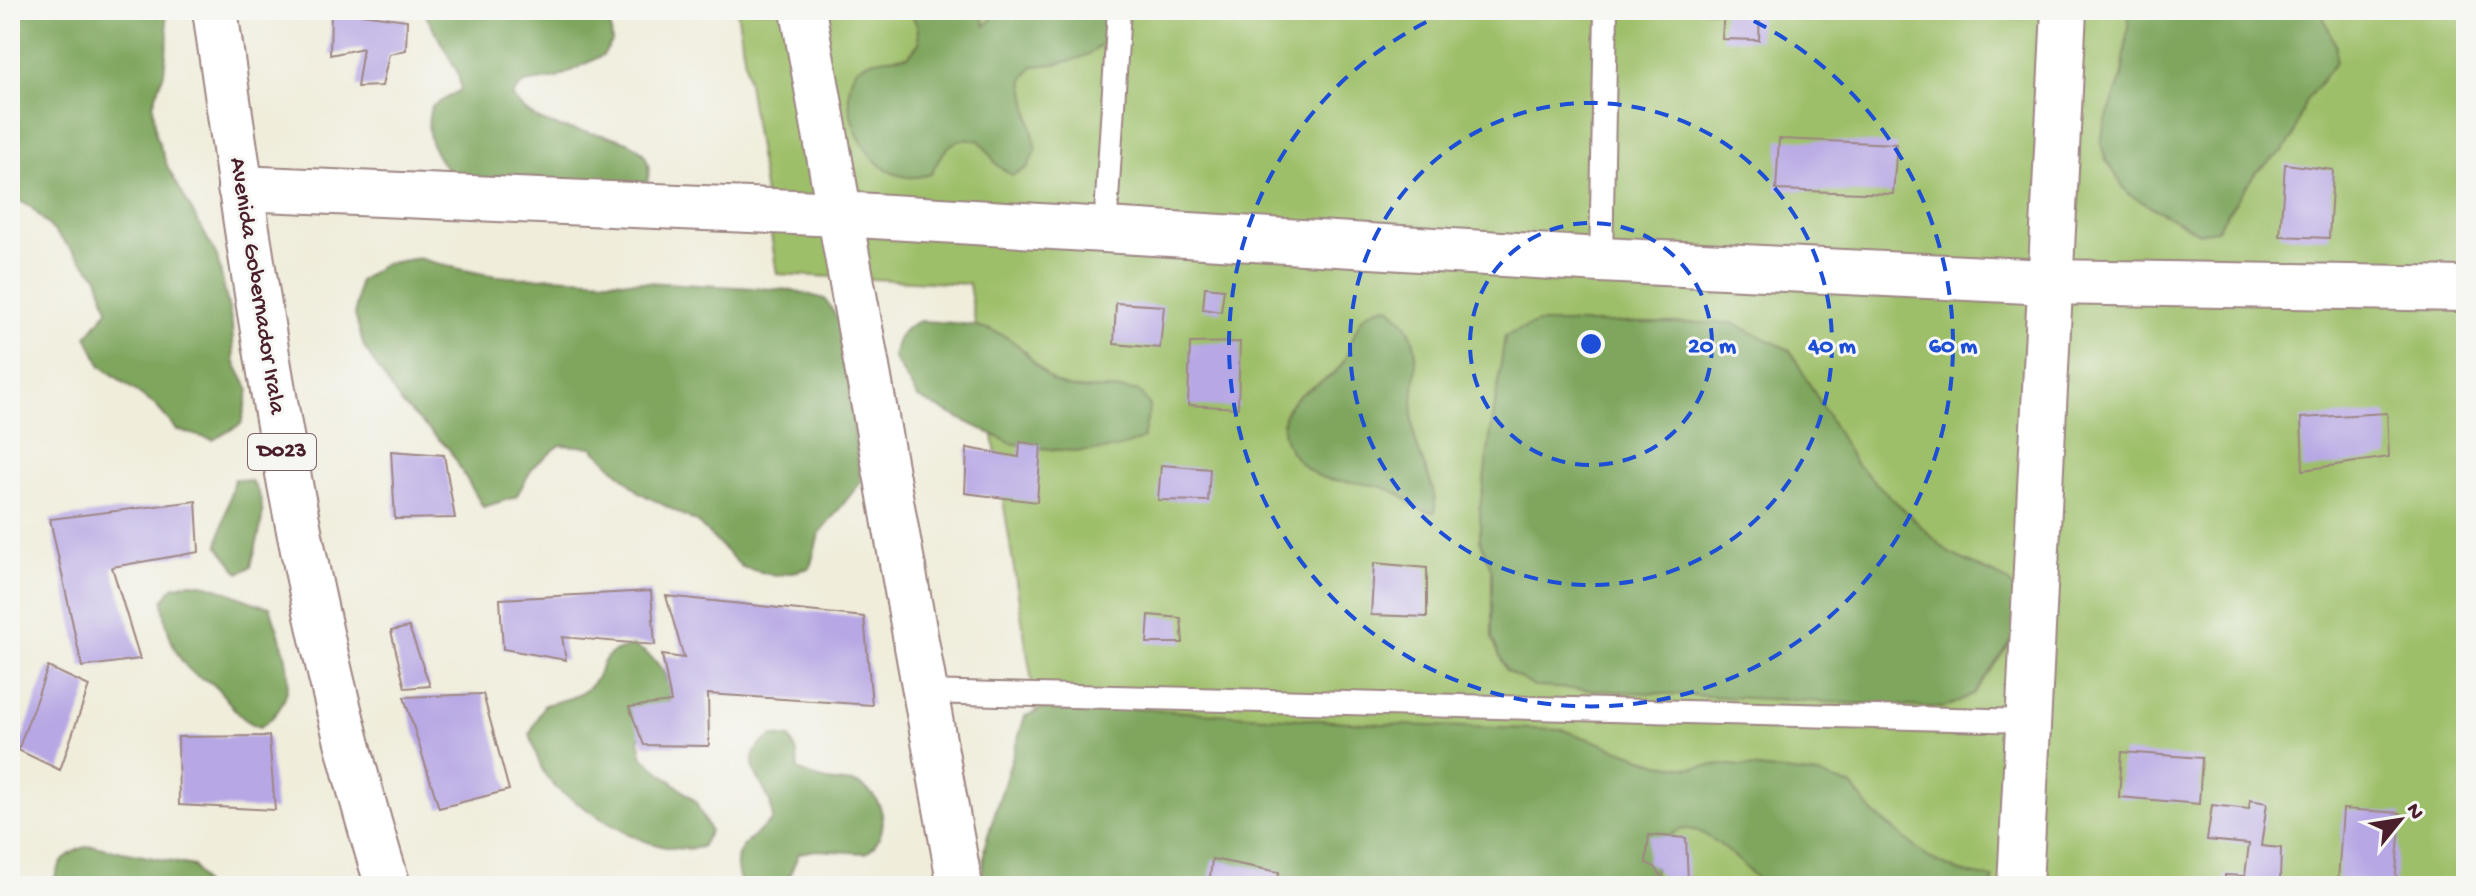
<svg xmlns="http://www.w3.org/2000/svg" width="2476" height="896" font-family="'Gochi Hand',sans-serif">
<rect width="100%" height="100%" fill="#f6f6f2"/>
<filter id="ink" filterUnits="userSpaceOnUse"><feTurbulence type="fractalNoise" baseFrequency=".0125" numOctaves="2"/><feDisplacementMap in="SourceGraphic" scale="16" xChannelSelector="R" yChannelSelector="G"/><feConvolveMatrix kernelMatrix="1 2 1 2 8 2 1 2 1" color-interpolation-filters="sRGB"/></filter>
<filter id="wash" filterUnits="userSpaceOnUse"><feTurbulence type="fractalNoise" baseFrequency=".006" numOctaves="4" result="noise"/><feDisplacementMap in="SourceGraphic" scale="32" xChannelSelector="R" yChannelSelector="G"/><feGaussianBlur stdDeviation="1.8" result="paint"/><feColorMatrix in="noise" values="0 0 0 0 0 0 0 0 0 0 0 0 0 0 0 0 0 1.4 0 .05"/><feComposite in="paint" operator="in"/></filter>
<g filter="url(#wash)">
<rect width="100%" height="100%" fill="#f0eddb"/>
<path fill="#9ebf69" stroke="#746f4a" stroke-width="2" d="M737,10H2466V886H1064L969,284L777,274Z"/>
<path fill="#7ea65d" stroke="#646244" stroke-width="2" d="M10,10H165L168,36L164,72L153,105L156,135L168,168L217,256L232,324L234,361L249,390L241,424L213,440L177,430L156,406L101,366L87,336L108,310L98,277L31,207L10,196V71L22,65L10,38Z
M423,10H609L612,42L603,55L557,78L524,83L512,96C522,110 536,120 553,125C590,138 671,129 643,194C618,192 591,193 568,188C557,186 549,179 538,178C517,176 496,182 476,181C440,179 421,137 431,107L461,90L458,73Z
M909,10H980L985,26L1000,10H1102C1123,57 1064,64 1033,66L1023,80L1036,150L1027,168L1012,175L998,166L980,141C950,135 944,150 931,174C864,197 830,90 860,66C873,57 894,58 908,56L919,43L917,25Z
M2130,10H2320L2336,45V62L2305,102L2293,137L2283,151L2256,172L2216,230L2199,233L2128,194L2106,160L2101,144L2104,126L2122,77Z
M418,258C464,271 504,281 552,277L792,290L825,299L843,327L854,362L850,398L861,482L819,534L810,568L776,576L742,567L697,522L640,493L592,447L560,445L533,467L516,497L483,507L449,449L401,403L364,347L355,315L359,281L384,264Z
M1388,306C1436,342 1406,385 1414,434C1419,463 1437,482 1435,512C1411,512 1410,496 1388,489C1369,482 1348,483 1328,479C1301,473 1272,438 1287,410C1298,389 1325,385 1339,368C1359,344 1347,312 1388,306Z
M920,321C954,323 993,322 1020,347C1032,358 1045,379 1061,385C1086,394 1114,385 1140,392L1150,406L1143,438C1107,459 1049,450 1010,443L918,398L893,357C897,338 901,328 920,321Z
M1537,323H1732L1790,350L1855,463L1949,553L2008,581L2026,608L2014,638L1973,694L1944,708L1535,687L1506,670L1492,638V571L1480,540V507L1505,336Z
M234,479L251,481C273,507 257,536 251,567L239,573L218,545Z
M190,583C221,583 241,602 270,607C284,650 307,697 260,727C237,719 231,702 215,686C209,680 200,679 194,674C173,657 165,626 163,601L173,587Z
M634,646C658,658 670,675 670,701L648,723L639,739L643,757L695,801L710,831L701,847C652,858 600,818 561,792C541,776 537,758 530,734L544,705C558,701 574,699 586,690C609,671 591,654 634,646Z
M1055,704L1398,725L1563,730L1659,764L1690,768L1723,764L1819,775L1852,786L1873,813L1929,858L1960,872L1993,878L1992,886H1764C1748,869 1727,848 1707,836C1669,812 1653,856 1654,886H1314L1271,871L1238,870L1198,886H981L985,845L1025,716Z
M773,736L790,738L797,753L798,770C808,774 818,779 828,781C838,783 851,781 860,785C888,800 890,836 866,853L816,850L799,853L785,886H742C726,848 749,843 772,820C776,785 726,763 773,736Z
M93,846L193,866L205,886H52C58,862 68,849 93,846Z"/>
<g id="blocks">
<path fill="#b7a7e4" d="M331,10L407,20L406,50L389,54L382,86L357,87L363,48L330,55Z
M1724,10H1760L1759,40L1722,39Z
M1779,139L1897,144L1893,194L1776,190Z
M2285,164L2333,170L2329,238L2280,236Z
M1205,287L1224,289L1221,312L1203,309Z
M1116,303L1164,306L1160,348L1114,344Z
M1240,342L1238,408L1188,405L1190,343Z
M2387,413L2389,457L2303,470L2301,418Z
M1020,442L1041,445L1037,502L965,493L967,448L1019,457Z
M391,451L444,455L455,518L395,519Z
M1161,465L1210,469L1208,501L1158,500Z
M196,501L199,552L112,567L140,659L82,667L50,519Z
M1374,563L1427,568V617L1371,615Z
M651,591L655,645L562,637L566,660L503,649L500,599Z
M666,596L864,617L872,705L708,694L709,746L644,745L629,707L671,702L662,655L684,658Z
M1149,615L1181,618L1183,643H1147Z
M409,627L430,686L405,688L391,631Z
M48,667L89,686L60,770L18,750Z
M483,694L509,790L439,808L404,697Z
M269,736L275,810L179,805L178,737Z
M2122,752L2202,758L2199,804L2119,797Z
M2250,800L2267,803L2261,846L2281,848L2280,880L2313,882V886H2225V875L2245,876L2249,844L2207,840L2212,805L2249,809Z
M2343,809L2401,813L2395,884L2338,881Z
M1649,835L1686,838L1688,881L1665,882L1655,867L1646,863Z
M1212,859L1279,872L1278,886H1209Z
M2160,880L2193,884V886H2159Z"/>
</g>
</g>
<g filter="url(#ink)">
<use href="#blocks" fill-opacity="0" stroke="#9d8683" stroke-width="2"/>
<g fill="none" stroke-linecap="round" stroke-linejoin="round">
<g stroke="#9d8683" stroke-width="26">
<path id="service" d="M1105,231L1119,10
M1601,260L1606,10
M924,692L2028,721"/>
</g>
<g stroke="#9d8683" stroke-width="48">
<path id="minor" d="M803,10L960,886
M240,188L840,214L1601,260L2050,282L2466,289
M2020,886L2064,10"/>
</g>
<g stroke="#9d8683" stroke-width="48">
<path id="primary" d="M215,10C257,304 299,601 388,886"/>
</g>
<use href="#service" stroke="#fff" stroke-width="22"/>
<use href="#minor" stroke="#fff" stroke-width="44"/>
<use href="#primary" stroke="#fff" stroke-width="44"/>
</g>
</g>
<g fill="none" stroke="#1d4ed8" stroke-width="4" stroke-dasharray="14 10">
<circle cx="1591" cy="344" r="121"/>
<circle cx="1591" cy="344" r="241"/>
<path d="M1732 11A362 362 0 1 1 1450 11"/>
</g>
<g text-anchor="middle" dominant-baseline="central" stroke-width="6" stroke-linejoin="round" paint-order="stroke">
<rect fill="#f6f6f2" stroke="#7e6067" stroke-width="2" x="248" y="434" width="68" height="36" rx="6"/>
<g font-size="22" font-weight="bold" fill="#4a1f2b">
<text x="282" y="452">D023</text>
</g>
<g font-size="24" fill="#4a1f2b" stroke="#f6f6f2">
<text transform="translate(256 286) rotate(81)">Avenida Gobernador Irala</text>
</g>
</g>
<circle cx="1591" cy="344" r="12" fill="#1d4ed8" stroke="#f6f6f2" stroke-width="4"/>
<g font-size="24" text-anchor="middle" font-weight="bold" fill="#1d4ed8" stroke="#f6f6f2" stroke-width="6" stroke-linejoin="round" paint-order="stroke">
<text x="1712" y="352">20 m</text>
<text x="1832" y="352">40 m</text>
<text x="1953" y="352">60 m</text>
</g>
<rect width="2476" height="896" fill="none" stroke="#f6f6f2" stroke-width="40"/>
<g transform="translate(2400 820) rotate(60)" stroke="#f6f6f2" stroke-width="6" paint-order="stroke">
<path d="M0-6L14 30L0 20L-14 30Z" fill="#4a1f2b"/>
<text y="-12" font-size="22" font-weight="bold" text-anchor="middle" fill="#4a1f2b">N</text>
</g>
</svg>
